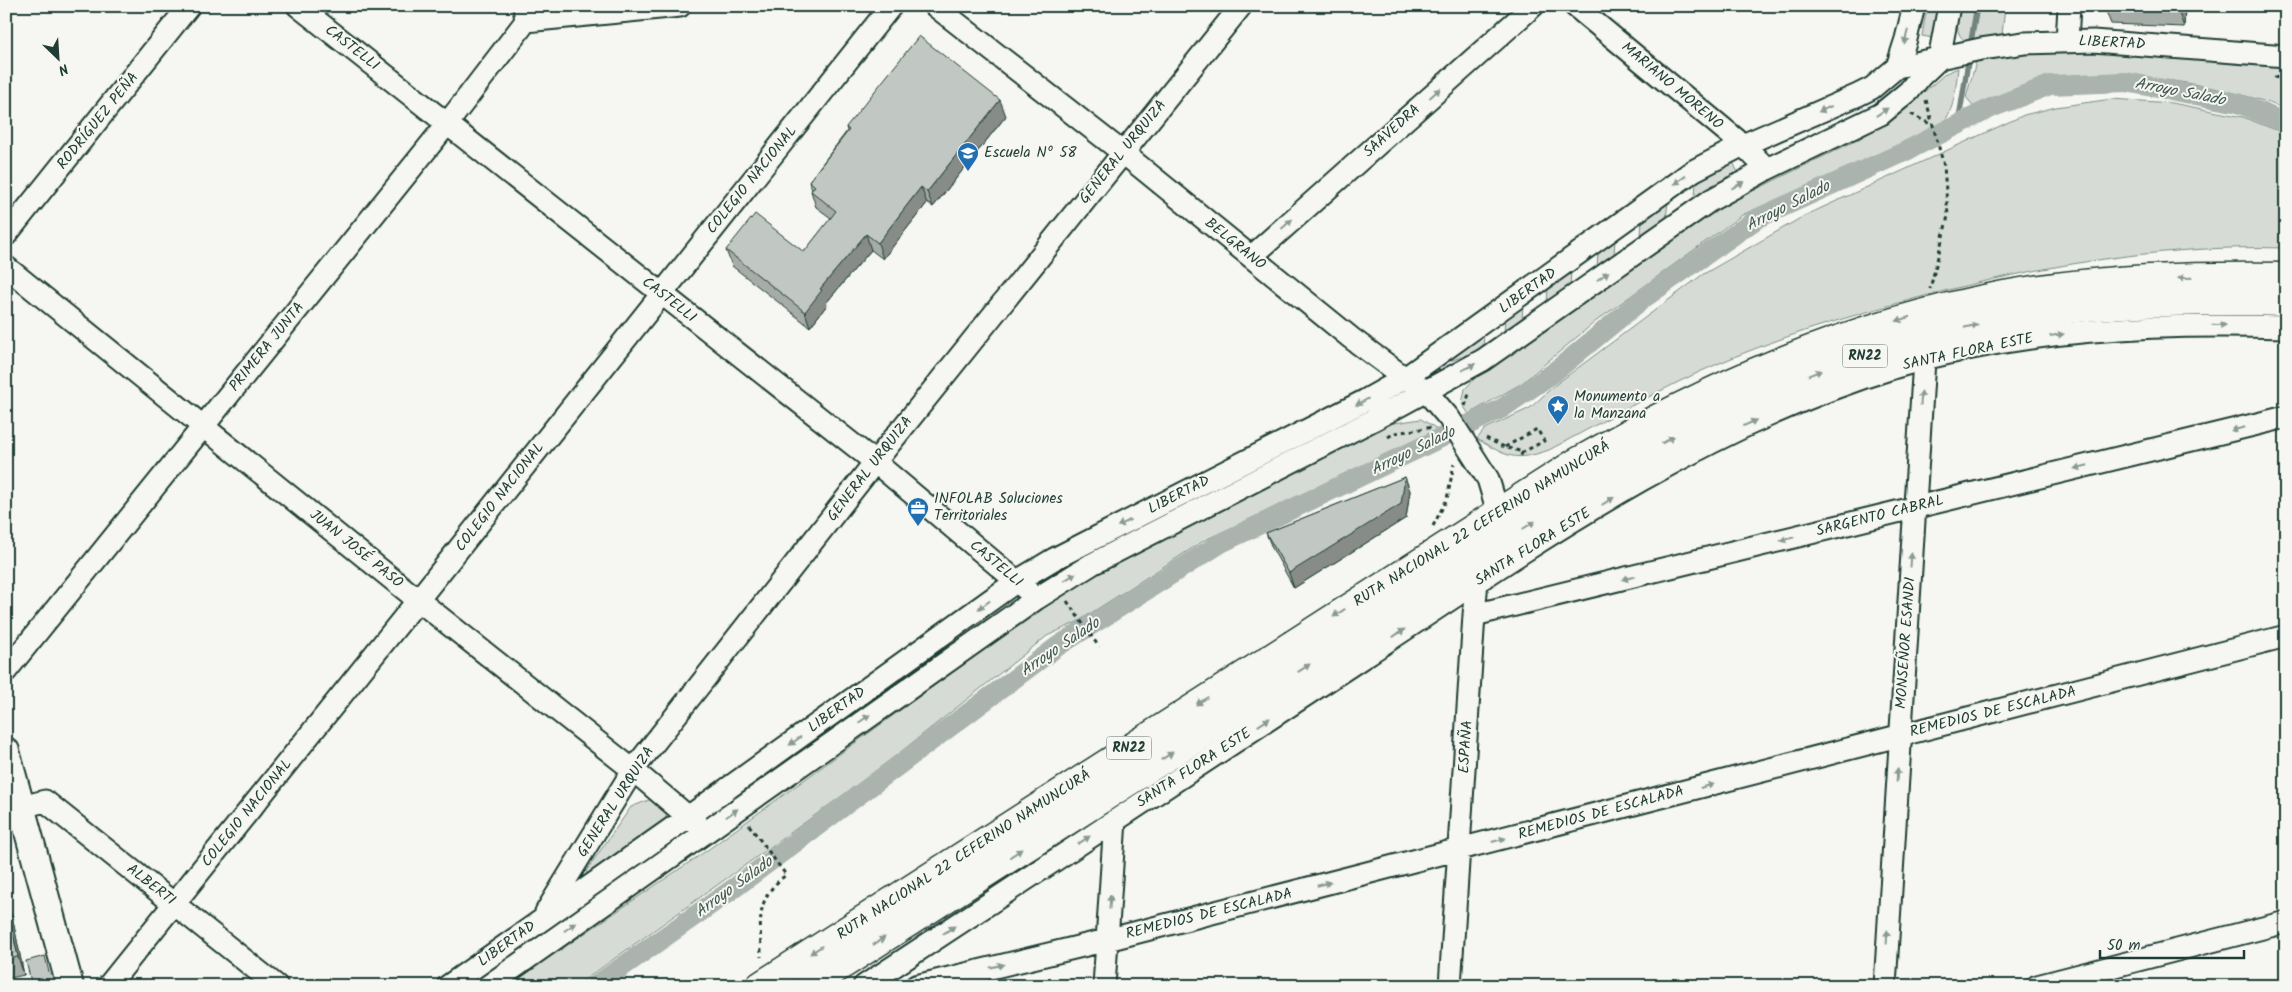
<svg xmlns="http://www.w3.org/2000/svg" width="2292" height="992" font-family="Kalam,sans-serif">
<rect width="100%" height="100%" fill="#f6f6f2"/>
<filter id="ink" filterUnits="userSpaceOnUse"><feTurbulence type="fractalNoise" baseFrequency=".02" numOctaves="2"/><feDisplacementMap in="SourceGraphic" scale="10" xChannelSelector="R" yChannelSelector="G"/><feConvolveMatrix kernelMatrix="1 2 1 2 8 2 1 2 1" color-interpolation-filters="sRGB"/></filter>
<g filter="url(#ink)">
<path fill="#d6dbd6" stroke="#7a8c85" d="M1927,6H1936L1938,10L1933,38L1922,36Z
M1960,6H2005L2002,35L1967,42C1953,34 1958,20 1960,6Z
M2082,47L2286,65V109C2213,81 2090,62 2016,89C2002,94 1988,102 1975,108L1966,97L1976,62L2024,50Z
M1958,68C1953,117 1950,128 1902,145L1742,215L1595,322L1522,383L1469,414L1462,404L1465,389L1475,378L1716,209L1859,139L1900,113L1946,73Z
M2112,99L2172,103L2243,117L2286,134V248C2154,244 2021,269 1895,304C1836,320 1778,338 1722,362C1663,387 1606,420 1549,450C1514,462 1508,457 1477,439L1485,429L1530,408L1555,385L1702,275L1804,216L2024,115L2056,107Z
M1733,162L1739,175L1695,199L1696,180Z
M1668,201L1666,220L1641,237L1642,219Z
M1615,238L1614,257L1597,269L1598,250Z
M1571,270L1570,288L1547,305L1548,286Z
M1523,303L1522,322L1504,335L1505,316Z
M1484,332L1483,350L1444,363L1443,361Z
M1421,419L1434,427L1442,437L1389,454L1205,540L1077,622L1047,636L874,773L576,986H507L706,851L1062,593L1375,430L1388,424Z
M654,798L667,807L666,818L659,827L593,874L587,875L586,871L631,807Z"/>
<g fill="none" stroke-linecap="round" stroke-linejoin="round">
<path stroke="#72847d" stroke-width="5.5" d="M1970,47L1977,6
M1958,125L1969,56"/>
<path stroke="#aab3ae" stroke-width="20" d="M595,986L737,886L1058,646L1221,543L1501,409L1553,373L1644,298L1758,218L1906,151L1991,108L2050,85L2126,82L2238,103L2286,123"/>
<g stroke="#1f3d34" stroke-width="25">
<path id="minor" d="M298,6L875,462L1027,590
M524,6L526,21L680,6
M935,6L1122,152L1351,338L1405,378L1425,390L1449,418L1488,479L1498,512L1497,527
M1575,6L1743,145L1767,169
M2067,41L2069,6
M1939,59L1949,6
M1897,67L1906,39L1914,6
M6,235L189,6
M1251,257L1533,6
M6,267L418,600L633,770L699,826
M1474,615L2286,417
M6,671L447,124L526,21
M6,811L45,801L277,986
M546,912L633,770L875,462L1241,6
M108,986L418,600L891,6
M448,986L688,817L1017,581L1054,559L1366,400L1405,378L1693,171L1743,145L1858,95L1872,88L1897,67L1981,49L2024,43L2093,41L2286,56
M488,986L1036,599L1092,564L1373,420L1483,360L1711,200L1767,169L1881,114L1909,91L1920,77L1939,59
M864,986C1032,875 1200,764 1368,654C1534,544 1703,426 1896,367C2022,329 2155,323 2286,327
M916,986L1107,940L2286,636
M1104,986L1115,820
M1450,986L1474,615L1477,581L1480,572
M1885,986L1924,360
M2037,986L2286,922"/>
</g>
<g stroke="#1f3d34" stroke-width="30">
<path id="major" d="M6,751L70,986"/>
</g>
<g stroke="#1f3d34" stroke-width="31">
<path id="highway" d="M760,986L1574,464C1711,385 1847,325 2004,295C2096,278 2192,276 2286,277
M809,986L1551,511C1609,474 1668,438 1730,408C1818,367 1914,335 2009,318C2100,301 2194,299 2286,302"/>
</g>
<path stroke="#1f3d34" stroke-width="3" stroke-dasharray="4 4" stroke-linecap="butt" d="M2274,77L2286,79
M1926,100L1944,166L1948,216L1930,289
M1911,114L1932,125
M1465,406L1470,391
M1388,437L1395,433L1433,427
M1486,438L1504,447L1523,452L1519,458
M1505,447L1537,429L1544,441L1523,452
M1433,526L1447,499L1454,464
M1067,601L1099,647
M749,825L786,875C754,899 761,921 761,957"/>
<use href="#minor" stroke="#f6f6f2" stroke-width="21"/>
<use href="#major" stroke="#f6f6f2" stroke-width="26"/>
<use href="#highway" stroke="#f6f6f2" stroke-width="28"/>
</g>
<path fill="#a6aca8" stroke="#1f3d34" d="M2104,6H2185L2184,27L2111,24Z
M1006,116L933,207L927,203L883,259L871,250L826,303L827,305L810,327L732,266L726,250L804,252L831,218L816,207L811,191L812,190L809,181L847,131L846,127Z
M1405,477L1410,491L1406,518L1294,588L1272,548L1266,533Z
M6,901L12,916L24,975L6,979Z"/>
<path fill="#878c88" stroke="#1f3d34" d="M2177,6H2185L2184,27L2177,8Z
M1000,100L1006,116L933,207L927,192Z
M921,187L927,203L883,259L878,243Z
M866,234L871,250L826,303L827,305L810,327L805,312L820,289Z
M1405,477L1410,491L1406,518L1294,588L1289,573Z
M6,901L12,916L24,975L18,957Z"/>
<path fill="#c1c8c3" stroke="#1f3d34" d="M2121,6H2177V8Z
M919,36L1000,100L927,192L921,187L878,243L866,234L820,289L822,290L805,312L726,250L755,214L804,252L836,211L811,191L815,186L809,181L849,130L846,127Z
M1405,477L1401,504L1289,573L1266,533Z
M6,903L18,957L6,959Z
M45,956L49,972L56,981L57,986H32L26,961Z"/>
<defs><path id="oneway-solid" d="M-6-.8H1V-3.2L6.5 0L1 3.2V.8H-6Z" transform="scale(1.25)"/></defs>
<g fill="#8a9a93">
<use href="#oneway-solid" transform="translate(1906 37) rotate(105)"/>
<use href="#oneway-solid" transform="translate(1435 93) rotate(-42)"/>
<use href="#oneway-solid" transform="translate(1825 109) rotate(156)"/>
<use href="#oneway-solid" transform="translate(1882 112) rotate(-33)"/>
<use href="#oneway-solid" transform="translate(1680 180) rotate(144)"/>
<use href="#oneway-solid" transform="translate(1738 185) rotate(-29)"/>
<use href="#oneway-solid" transform="translate(1287 224) rotate(-42)"/>
<use href="#oneway-solid" transform="translate(1603 276) rotate(-35)"/>
<use href="#oneway-solid" transform="translate(2185 278) rotate(178)"/>
<use href="#oneway-solid" transform="translate(1903 319) rotate(163)"/>
<use href="#oneway-solid" transform="translate(2219 325) rotate(1)"/>
<use href="#oneway-solid" transform="translate(1971 326) rotate(-13)"/>
<use href="#oneway-solid" transform="translate(2057 335) rotate(-7)"/>
<use href="#oneway-solid" transform="translate(1469 367) rotate(-27)"/>
<use href="#oneway-solid" transform="translate(1815 373) rotate(-21)"/>
<use href="#oneway-solid" transform="translate(1921 398) rotate(-86)"/>
<use href="#oneway-solid" transform="translate(1362 402) rotate(152)"/>
<use href="#oneway-solid" transform="translate(1750 423) rotate(-25)"/>
<use href="#oneway-solid" transform="translate(2238 429) rotate(166)"/>
<use href="#oneway-solid" transform="translate(1668 440) rotate(-29)"/>
<use href="#oneway-solid" transform="translate(2081 467) rotate(166)"/>
<use href="#oneway-solid" transform="translate(1608 501) rotate(-32)"/>
<use href="#oneway-solid" transform="translate(1124 523) rotate(153)"/>
<use href="#oneway-solid" transform="translate(1529 525) rotate(-32)"/>
<use href="#oneway-solid" transform="translate(1787 539) rotate(166)"/>
<use href="#oneway-solid" transform="translate(1911 560) rotate(-86)"/>
<use href="#oneway-solid" transform="translate(1070 577) rotate(-32)"/>
<use href="#oneway-solid" transform="translate(1629 578) rotate(166)"/>
<use href="#oneway-solid" transform="translate(984 605) rotate(144)"/>
<use href="#oneway-solid" transform="translate(1339 613) rotate(147)"/>
<use href="#oneway-solid" transform="translate(1399 633) rotate(-33)"/>
<use href="#oneway-solid" transform="translate(1304 668) rotate(-33)"/>
<use href="#oneway-solid" transform="translate(1202 701) rotate(147)"/>
<use href="#oneway-solid" transform="translate(864 719) rotate(-35)"/>
<use href="#oneway-solid" transform="translate(1264 722) rotate(-33)"/>
<use href="#oneway-solid" transform="translate(795 741) rotate(144)"/>
<use href="#oneway-solid" transform="translate(1167 756) rotate(-33)"/>
<use href="#oneway-solid" transform="translate(1897 775) rotate(-87)"/>
<use href="#oneway-solid" transform="translate(1707 786) rotate(-15)"/>
<use href="#oneway-solid" transform="translate(732 813) rotate(-35)"/>
<use href="#oneway-solid" transform="translate(1084 840) rotate(-33)"/>
<use href="#oneway-solid" transform="translate(1499 840) rotate(-15)"/>
<use href="#oneway-solid" transform="translate(1016 853) rotate(-33)"/>
<use href="#oneway-solid" transform="translate(1324 884) rotate(-14)"/>
<use href="#oneway-solid" transform="translate(1110 902) rotate(-86)"/>
<use href="#oneway-solid" transform="translate(570 927) rotate(-35)"/>
<use href="#oneway-solid" transform="translate(949 930) rotate(-33)"/>
<use href="#oneway-solid" transform="translate(1887 937) rotate(-87)"/>
<use href="#oneway-solid" transform="translate(879 941) rotate(-33)"/>
<use href="#oneway-solid" transform="translate(816 950) rotate(147)"/>
<use href="#oneway-solid" transform="translate(997 966) rotate(-14)"/>
</g>
</g>
<defs>
<g id="school-pin" transform="scale(1.125)"><path d="M0 17L-7.5 6A9.5 9.5 0 1 1 7.5 6Z" fill="#1f6fb2" stroke="#f6f6f2"/><path d="M0-5L7-2L0 1L-7-2ZM-4 1L0 2.5L4 1V4Q0 6-4 4Z" fill="#fff"/></g>
<g id="sight-pin" transform="scale(1.125)"><path d="M0 17L-7.5 6A9.5 9.5 0 1 1 7.5 6Z" fill="#1f6fb2" stroke="#f6f6f2"/><path d="M0-6L1.8-2.2L6-1.7L2.9 1.2L3.7 5.4L0 3.3L-3.7 5.4L-2.9 1.2L-6-1.7L-1.8-2.2Z" fill="#fff"/></g>
<g id="office-pin" transform="scale(1.125)"><path d="M0 17L-7.5 6A9.5 9.5 0 1 1 7.5 6Z" fill="#1f6fb2" stroke="#f6f6f2"/><path d="M-6-3h4V-5.5h4V-3h4V5H-6ZM-1-4.5V-3h2v-1.5ZM-6 0V1H6V0Z" fill="#fff"/></g>
</defs>
<g fill-rule="evenodd">
<use href="#school-pin" x="968" y="153"/>
<use href="#sight-pin" x="1558" y="406"/>
<use href="#office-pin" x="918" y="508"/>
</g>
<g text-anchor="middle" dominant-baseline="central" stroke-width="4" stroke-linejoin="round" paint-order="stroke">
<g fill="#f6f6f2" stroke="#60746d" stroke-width="1">
<rect x="1842.5" y="344.5" width="45" height="23" rx="4"/>
<rect x="1106.5" y="736.5" width="45" height="23" rx="4"/>
</g>
<g font-size="14" font-weight="bold" fill="#1f3d34">
<text x="1865" y="356">RN22</text>
<text x="1129" y="748">RN22</text>
</g>
<g font-size="15" fill="#1f3d34" stroke="#f6f6f2">
<text transform="translate(2112 43) rotate(3)">LIBERTAD</text>
<text transform="translate(352 48) rotate(38)">CASTELLI</text>
<text transform="translate(1672 86) rotate(40)">MARIANO MORENO</text>
<text transform="translate(98 121) rotate(-51)">RODRÍGUEZ PEÑA</text>
<text transform="translate(1392 131) rotate(-42)">SAAVEDRA</text>
<text transform="translate(1123 152) rotate(-51)">GENERAL URQUIZA</text>
<text transform="translate(752 180) rotate(-51)">COLEGIO NACIONAL</text>
<text transform="translate(1235 244) rotate(39)">BELGRANO</text>
<text transform="translate(1528 291) rotate(-36)">LIBERTAD</text>
<text transform="translate(669 300) rotate(38)">CASTELLI</text>
<text transform="translate(267 347) rotate(-51)">PRIMERA JUNTA</text>
<text transform="translate(1968 352) rotate(-12)">SANTA FLORA ESTE</text>
<text transform="translate(870 469) rotate(-52)">GENERAL URQUIZA</text>
<text transform="translate(1179 495) rotate(-27)">LIBERTAD</text>
<text transform="translate(500 497) rotate(-52)">COLEGIO NACIONAL</text>
<text transform="translate(1880 516) rotate(-14)">SARGENTO CABRAL</text>
<text transform="translate(1482 524) rotate(-32)">RUTA NACIONAL 22 CEFERINO NAMUNCURÁ</text>
<text transform="translate(1533 547) rotate(-32)">SANTA FLORA ESTE</text>
<text transform="translate(356 549) rotate(39)">JUAN JOSÉ PASO</text>
<text transform="translate(996 564) rotate(40)">CASTELLI</text>
<text transform="translate(1906 643) rotate(-86)">MONSEÑOR ESANDI</text>
<text transform="translate(837 710) rotate(-36)">LIBERTAD</text>
<text transform="translate(1993 712) rotate(-14)">REMEDIOS DE ESCALADA</text>
<text transform="translate(1466 747) rotate(-86)">ESPAÑA</text>
<text transform="translate(1194 768) rotate(-33)">SANTA FLORA ESTE</text>
<text transform="translate(616 802) rotate(-57)">GENERAL URQUIZA</text>
<text transform="translate(247 813) rotate(-51)">COLEGIO NACIONAL</text>
<text transform="translate(1601 813) rotate(-15)">REMEDIOS DE ESCALADA</text>
<text transform="translate(964 855) rotate(-33)">RUTA NACIONAL 22 CEFERINO NAMUNCURÁ</text>
<text transform="translate(151 885) rotate(38)">ALBERTI</text>
<text transform="translate(1209 914) rotate(-14)">REMEDIOS DE ESCALADA</text>
<text transform="translate(507 944) rotate(-36)">LIBERTAD</text>
</g>
<g font-size="15" fill="#1f3d34" stroke="#f6f6f2" text-anchor="start">
<text x="984" y="153">Escuela Nº 58</text>
<text x="1574" y="397">Monumento a<tspan x="1574" dy="17">la Manzana</tspan></text>
<text x="934" y="499">INFOLAB Soluciones<tspan x="934" dy="17">Territoriales</tspan></text>
</g>
<g font-size="16" font-style="italic" fill="#425a52" stroke="#f6f6f2">
<text transform="translate(2180 92) rotate(11)">Arroyo Salado</text>
<text transform="translate(1788 206) rotate(-27)">Arroyo Salado</text>
<text transform="translate(1413 451) rotate(-26)">Arroyo Salado</text>
<text transform="translate(1060 647) rotate(-34)">Arroyo Salado</text>
<text transform="translate(734 887) rotate(-36)">Arroyo Salado</text>
</g>
</g>
<rect width="2292" height="992" fill="none" stroke="#f6f6f2" stroke-width="25"/>
<rect x="12" y="12" width="2267" height="967" fill="none" stroke="#1f3d34" stroke-width="2" filter="url(#ink)"/>
<g transform="translate(58 58) rotate(155)" stroke="#f6f6f2" stroke-width="4" paint-order="stroke">
<path d="M0-4L9 19L0 12L-9 19Z" fill="#1f3d34"/>
<text y="-8" font-size="14" font-weight="bold" text-anchor="middle" fill="#1f3d34">N</text>
</g>
<path d="M2100 950v8h144v-8" fill="none" stroke="#1f3d34" stroke-width="2.5"/>
<text x="2107" y="950" font-size="15" fill="#1f3d34" stroke="#f6f6f2" stroke-width="4" paint-order="stroke">50 m</text>
</svg>
